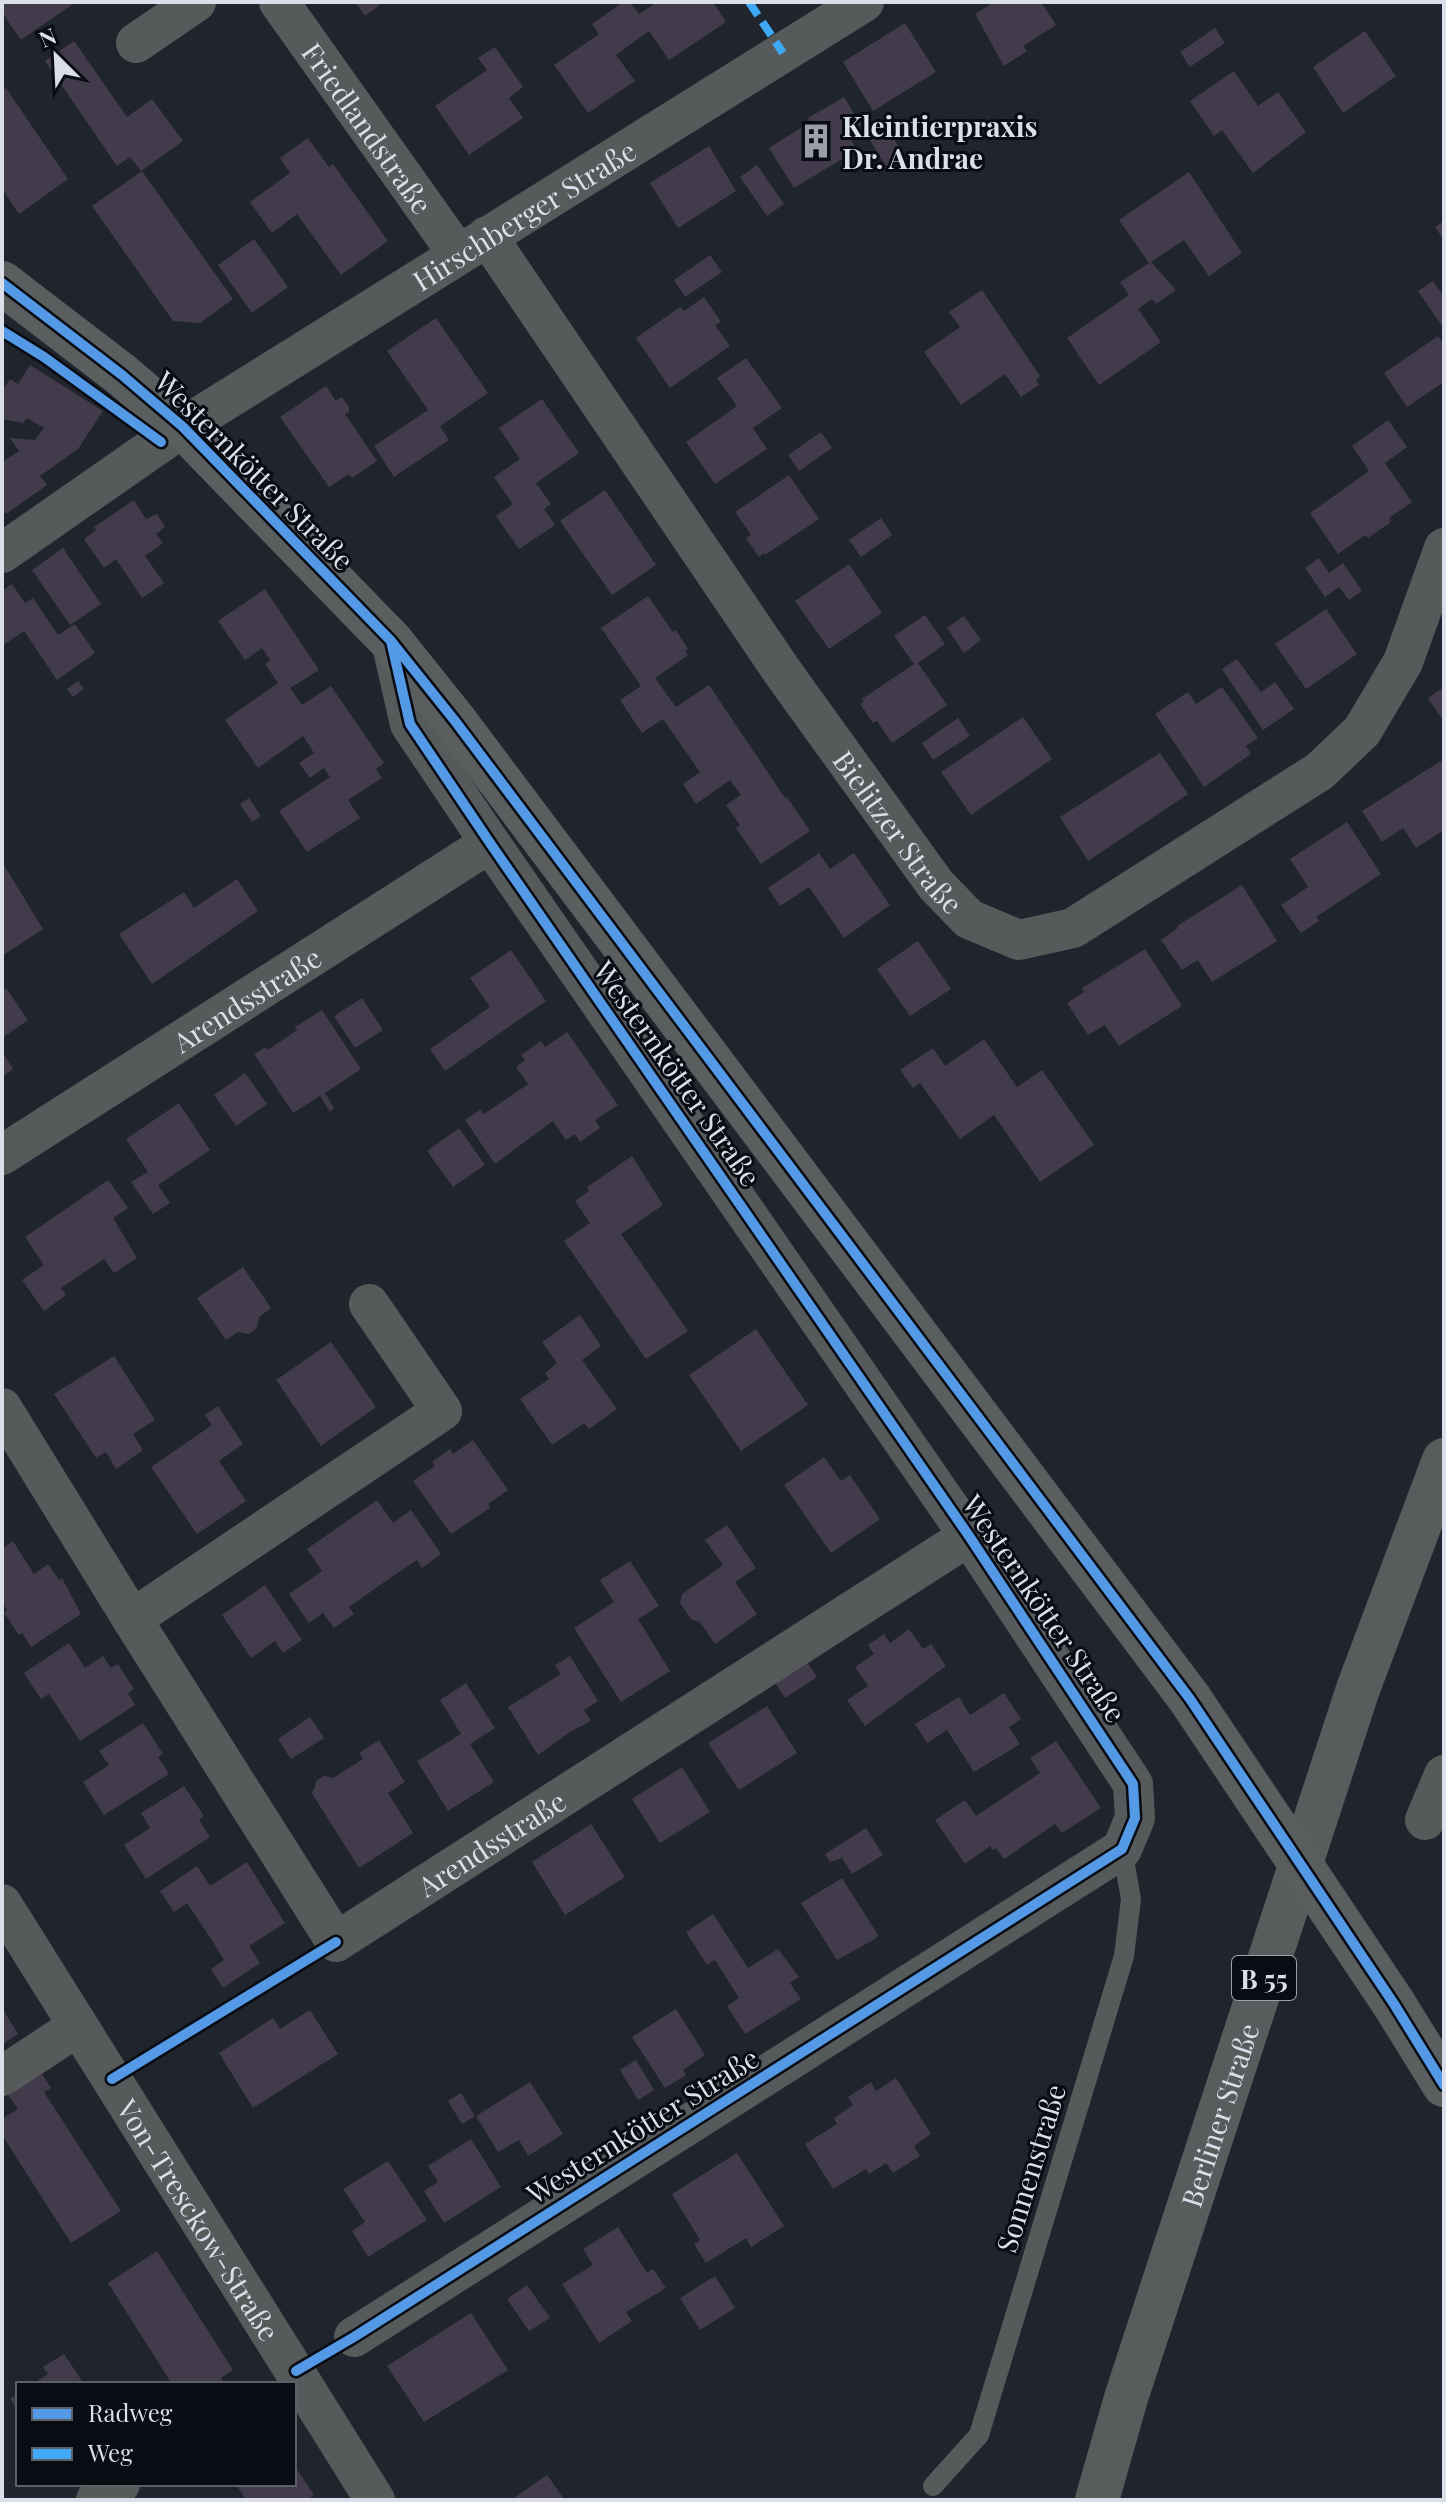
<svg xmlns="http://www.w3.org/2000/svg" width="1446" height="2502" font-family="'Playfair Display',serif">
<rect width="100%" height="100%" fill="#20242d"/>
<path fill="#413b4c" d="M2,2H76L21,40L2,13Z
M355,2H384L365,16Z
M623,2H630L639,14L657,2H713L726,22L669,60L649,31L616,55L635,81L588,113L554,65L599,34L592,24Z
M994,2H1041L1056,25L1023,46L1027,51L1004,66L975,14Z
M905,23L936,72L873,111L843,62Z
M1215,28L1225,43L1190,67L1180,52Z
M1365,31L1396,76L1343,113L1313,67Z
M74,41L127,117L152,99L183,141L141,171L130,157L117,166L45,61Z
M495,47L523,87L509,98L523,118L469,155L435,106L487,70L478,58Z
M1234,71L1258,106L1278,92L1306,132L1253,173L1222,130L1214,136L1190,101Z
M6,88L68,179L19,214L2,189V90Z
M844,97L861,125L847,133L857,150L794,188L769,148L810,122L808,118Z
M884,123L904,155L886,166L866,134Z
M308,138L329,167L333,164L388,241L341,275L297,214L272,233L250,202L290,173L280,158Z
M709,146L736,191L678,228L650,183Z
M757,165L784,204L767,216L740,177Z
M142,171L233,299L200,323L173,321L92,206Z
M1189,172L1242,253L1209,276L1184,240L1151,262L1176,290L1156,304L1152,299L1138,309L1161,342L1099,385L1067,338L1129,295L1120,282L1149,263L1119,220Z
M1444,221V240L1435,227Z
M254,239L288,287L252,313L218,265Z
M710,255L722,272L685,297L674,280Z
M1433,281L1444,297V324L1442,326L1418,291Z
M982,290L1040,376L1036,380L1039,385L1021,397L1005,374L961,405L924,352L960,327L949,312Z
M704,297L721,322L715,325L730,346L670,388L636,338L680,307L684,311Z
M436,318L488,393L440,426L449,440L394,477L374,446L428,410L387,351Z
M1438,336L1444,344V382L1407,407L1384,373Z
M746,358L782,408L753,428L767,449L715,484L686,442L737,406L717,378Z
M30,365L103,411L78,449L40,476L47,485L6,514L2,509V462L19,451L10,438L35,440L44,428L27,418L23,423L2,419V391L10,379L18,384Z
M326,386L336,401L342,397L349,407V412L345,414L377,461L352,478L349,474L329,487L280,417Z
M542,399L579,453L536,483L551,504L544,509L555,525L519,549L496,516L513,504L494,477L520,459L499,428Z
M1388,420L1407,447L1385,463L1412,502L1389,518L1391,522L1368,538L1365,535L1338,554L1310,513L1369,471L1352,446Z
M821,432L832,448L799,471L788,455Z
M789,475L819,519L765,555L764,553L759,557L746,538L751,535L735,512Z
M605,490L656,565L612,595L560,521Z
M134,500L146,519L157,514L165,527L156,534L163,543L145,556L164,583L142,598L116,559L104,568L84,539L96,530L94,527Z
M881,518L892,535L861,557L849,540Z
M63,548L101,604L70,625L32,570Z
M1319,558L1329,573L1343,563L1362,591L1349,600L1339,587L1325,597L1305,568Z
M849,564L882,613L829,649L795,601Z
M12,584L25,603L33,598L58,635L75,624L95,653L57,680L24,631L2,646V591Z
M265,589L319,670L290,688L302,705L331,686L384,763L376,769L382,778L348,800L360,818L307,852L279,811L330,777L324,768L310,778L299,763L314,753L303,736L258,768L225,720L278,683L265,664L270,660L262,648L245,660L218,621Z
M648,596L673,632L676,630L688,649L685,651L688,655L655,678L676,707L709,685L785,798L787,797L810,831L761,864L736,828L740,825L726,805L741,795L730,780L696,804L683,784L700,772L663,719L642,733L620,700L641,686L601,628Z
M1326,609L1357,654L1306,689L1275,644Z
M925,615L945,644L918,663L947,705L892,743L877,721L873,723L860,704L864,701L862,699L914,664L894,636Z
M964,616L981,640L964,653L947,628Z
M1237,659L1261,692L1275,682L1294,709L1263,730L1222,669Z
M78,681L84,689L73,697L67,689Z
M1222,687L1258,738L1246,746L1251,754L1204,787L1155,714L1188,692L1196,704Z
M1444,687V722L1428,698Z
M1023,717L1052,759L971,815L941,772Z
M958,718L970,736L933,760L922,743Z
M1160,753L1188,794L1088,861L1060,817Z
M1444,759V830L1416,848L1403,828L1382,842L1362,811Z
M249,798L261,816L252,822L240,804Z
M1347,822L1381,874L1316,917L1319,921L1301,933L1281,905L1308,887L1290,859Z
M819,853L830,869L854,853L890,905L844,938L809,887L780,906L768,888Z
M4,865L43,929L2,956V867Z
M237,879L258,911L152,984L119,934L184,892L194,908Z
M1242,885L1277,941L1212,982L1198,960L1182,970L1161,940L1178,928L1177,926Z
M918,941L951,989L910,1016L877,969Z
M1145,949L1182,1006L1119,1046L1105,1025L1088,1035L1067,1003L1084,992L1082,988Z
M511,950L546,1001L445,1071L430,1049L490,1007L470,978Z
M6,988L28,1020L2,1038V991Z
M362,998L383,1030L355,1048L334,1016Z
M322,1010L361,1069L325,1093L334,1108L330,1112L320,1096L293,1113L254,1054L266,1047L268,1050L297,1030L295,1027Z
M567,1032L618,1105L595,1120L600,1128L580,1142L575,1134L566,1140L553,1121L495,1164L465,1120L480,1110L484,1114L528,1084L516,1067L525,1060L521,1055L541,1041L545,1047Z
M984,1039L1017,1087L1042,1070L1094,1145L1040,1182L994,1115L960,1139L920,1083L913,1088L900,1070L933,1048L945,1066Z
M2,1051L13,1069L2,1077Z
M245,1073L267,1104L236,1126L214,1095Z
M179,1103L210,1150L158,1185L170,1203L153,1214L131,1182L148,1172L126,1139Z
M459,1128L485,1165L453,1187L427,1151Z
M632,1156L663,1205L621,1234L688,1331L646,1359L564,1241L590,1223L575,1201L589,1191L587,1187Z
M108,1180L128,1208L113,1218L137,1258L114,1273L104,1259L61,1288L66,1295L44,1311L22,1280L44,1265L25,1237Z
M243,1267L271,1308L259,1317L257,1328L249,1334L238,1332L226,1340L197,1298Z
M580,1315L601,1346L582,1360L617,1409L589,1429L584,1423L552,1445L520,1399L549,1379L545,1373L557,1363L542,1342Z
M756,1329L808,1405L741,1451L689,1375Z
M331,1342L376,1407L321,1446L276,1380Z
M114,1356L155,1420L133,1434L143,1450L116,1469L106,1452L96,1458L54,1394Z
M218,1406L243,1444L219,1461L246,1501L197,1534L151,1467L212,1425L205,1415Z
M473,1440L508,1490L488,1504L490,1508L451,1534L413,1481L435,1466L432,1462L450,1449L453,1454Z
M824,1457L841,1481L850,1475L880,1519L831,1553L784,1485Z
M377,1500L393,1523L411,1510L441,1554L422,1568L417,1560L383,1583L349,1607L354,1614L334,1628L323,1613L309,1623L289,1594L322,1571L307,1549Z
M727,1525L756,1568L735,1582L757,1614L715,1644L700,1622L692,1620L680,1603L682,1594L723,1565L705,1540Z
M13,1541L34,1574L48,1564L59,1580L62,1578L81,1614L31,1647L22,1633L19,1635L4,1613L7,1610L2,1602V1549Z
M630,1561L659,1606L638,1619L670,1671L621,1702L574,1628L614,1602L600,1580Z
M265,1585L302,1640L283,1653L275,1641L251,1658L222,1615Z
M909,1629L923,1649L931,1644L946,1666L865,1726L847,1700L868,1686L855,1667L874,1654L868,1645L884,1634L890,1643Z
M69,1643L85,1668L103,1656L111,1668L118,1664L134,1689L128,1693L135,1705L80,1741L49,1694L41,1699L24,1673Z
M570,1656L598,1701L584,1710L591,1721L570,1732L538,1755L508,1707L561,1674L555,1665Z
M806,1660L817,1677L785,1698L774,1681Z
M466,1683L495,1728L470,1744L494,1782L448,1811L417,1761L461,1734L440,1700Z
M1004,1693L1021,1719L1009,1727L1020,1744L974,1772L947,1730L927,1743L915,1724L959,1697L970,1715Z
M767,1706L797,1753L739,1790L708,1743Z
M310,1717L324,1738L291,1759L278,1739Z
M143,1723L163,1754L158,1757L169,1774L104,1815L83,1782L109,1765L99,1751Z
M379,1740L405,1782L388,1793L413,1833L359,1868L311,1792L314,1790L316,1781L324,1776L333,1778L363,1759L359,1753Z
M1056,1741L1101,1808L1062,1833L1055,1824L1004,1859L996,1848L993,1850L990,1846L965,1864L935,1820L965,1800L976,1816L1040,1773L1030,1758Z
M682,1767L710,1812L660,1843L632,1799Z
M184,1786L204,1816L199,1820L210,1837L146,1879L124,1845L150,1828L141,1813Z
M591,1824L625,1877L565,1915L532,1862Z
M866,1828L883,1855L852,1874L842,1858L830,1862L825,1854Z
M247,1862L285,1923L249,1946L260,1963L223,1988L211,1969L224,1960L211,1939L187,1903L174,1912L160,1891L197,1866L210,1886Z
M842,1878L878,1935L875,1939L837,1960L801,1903Z
M713,1914L748,1968L778,1949L799,1977L790,1983L801,1999L745,2034L727,2006L739,1998L715,1960L707,1965L686,1932Z
M2,2008L18,2034L2,2045Z
M676,2009L705,2055L683,2070L686,2075L665,2088L632,2037Z
M310,2010L338,2054L253,2108L219,2053L273,2018L280,2029Z
M636,2060L654,2090L638,2100L620,2070Z
M42,2074L51,2088L44,2092L121,2211L71,2243L2,2135V2119L18,2109L8,2095Z
M896,2078L931,2134L914,2146L920,2156L893,2173L886,2163L869,2174L866,2169L833,2189L805,2144L837,2124L834,2118L853,2105L848,2097L871,2082L876,2091Z
M530,2082L563,2134L528,2156L519,2140L498,2152L476,2116Z
M461,2093L475,2116L462,2124L448,2101Z
M471,2139L501,2187L444,2223L424,2191L438,2182L428,2166Z
M737,2153L784,2226L751,2247L746,2238L706,2263L694,2244L700,2240L672,2194Z
M388,2161L427,2220L368,2257L352,2231L365,2222L343,2189Z
M618,2227L647,2273L653,2269L666,2288L626,2312L632,2321L599,2343L562,2284L593,2265L583,2249Z
M157,2251L233,2370L221,2378L225,2384H172L108,2283Z
M715,2276L735,2308L700,2330L680,2298Z
M527,2285L550,2318L529,2331L507,2299Z
M471,2313L508,2370L424,2422L387,2366Z
M64,2354L84,2384H32L48,2374L43,2367Z
M18,2393V2411L10,2399Z
M294,2465L314,2495L307,2500H246L236,2484H294Z
M547,2475L565,2500H511Z"/>
<g fill="none" stroke-linecap="round" stroke-linejoin="round">
<path stroke="#575a5b" stroke-width="20" d="M933,2486L979,2435L1124,1956L1131,1899L1122,1849"/>
<g stroke="#575a5b" stroke-width="40">
<path id="s1" d="M279,2L458,254"/>
<path d="M136,43L196,2"/>
<path id="s2" d="M487,236L784,674L936,885L969,919L1019,940L1073,928L1320,771L1362,731L1403,662L1444,548"/>
<path id="s3" d="M2,553L183,427L864,2"/>
<path id="s4" d="M2,1155L490,843"/>
<path id="s5" d="M2,1408L132,1619L336,1942L969,1536"/>
<path d="M132,1619L442,1411L369,1304"/>
<path d="M1425,1820L1444,1775"/>
<path id="s6" d="M2,1904L375,2500"/>
<path d="M2,2076L77,2027"/>
<path d="M354,2337L1122,1849L1135,1818L1133,1784L969,1536L490,843L410,724L391,641"/>
<path d="M96,2500L120,2484"/>
</g>
<path stroke="#5a5e5e" stroke-width="44" d="M2,283L122,375L183,427L391,641L455,721L1190,1699
M1394,2004L1444,2085"/>
<path stroke="#575c5d" stroke-width="44" id="s7" d="M1097,2500L1126,2398L1358,1689L1444,1460"/>
<path stroke="#5a5e5e" stroke-width="44" d="M1190,1699L1394,2004"/>
<path stroke="#3fa9f5" stroke-width="8" stroke-dasharray="16 8" stroke-linecap="butt" d="M749,2L783,53"/>
<g stroke="#090c13" stroke-width="15">
<path id="cycleway" d="M2,283L122,375L183,427L391,641L455,721L1190,1699L1394,2004L1444,2085
M2,331L44,357L161,442
M112,2079L336,1942
M296,2371L354,2337L1122,1849L1135,1818L1133,1784L969,1536L490,843L410,724L391,641"/>
</g>
<use href="#cycleway" stroke="#5399e6" stroke-width="10"/>
</g>
<defs>
<g id="building-bare" transform="scale(2.76)"><path d="M-4-6H4V6H1V3H-1V6H-4ZM-2.5-4.3h1.7v1.8h-1.7ZM.8-4.3h1.7v1.8H.8ZM-2.5-1h1.7V.8h-1.7ZM.8-1h1.7V.8H.8Z" fill="#999ea8" stroke="#090c13" stroke-width="2.5" paint-order="stroke"/></g>
</defs>
<g fill-rule="evenodd">
<use href="#building-bare" x="816" y="141"/>
</g>
<g text-anchor="middle" dominant-baseline="central" stroke-width="6" stroke-linejoin="round" paint-order="stroke">
<rect fill="#090c13" stroke="#9ba0aa" stroke-width="2" x="1232" y="1956" width="64" height="44" rx="6"/>
<g font-size="26" font-weight="bold" fill="#dadfea">
<text x="1264" y="1978">B 55</text>
</g>
<g font-size="28" font-weight="bold" fill="#dadfea" stroke="#090c13" text-anchor="start">
<text x="842" y="125">Kleintierpraxis<tspan x="842" dy="32">Dr. Andrae</tspan></text>
</g>
<g font-size="28" fill="#dadfea" stroke="#090c13">
<text stroke="none"><textPath href="#s1" startOffset="154">Friedlandstraße</textPath></text>
<text stroke="none"><textPath href="#s3" startOffset="622">Hirschberger Straße</textPath></text>
<text transform="translate(255 470) rotate(45)">Westernkötter Straße</text>
<text stroke="none"><textPath href="#s2" startOffset="724">Bielitzer Straße</textPath></text>
<text stroke="none"><textPath href="#s4" startOffset="290">Arendsstraße</textPath></text>
<text transform="translate(678 1073) rotate(55)">Westernkötter Straße</text>
<text transform="translate(1045 1608) rotate(56)">Westernkötter Straße</text>
<text stroke="none"><textPath href="#s5" startOffset="814">Arendsstraße</textPath></text>
<text stroke="none"><textPath href="#s7" startOffset="404">Berliner Straße</textPath></text>
<text transform="translate(642 2125) rotate(-32)">Westernkötter Straße</text>
<text transform="translate(1030 2168) rotate(-73)">Sonnenstraße</text>
<text stroke="none"><textPath href="#s6" startOffset="372">Von-Tresckow-Straße</textPath></text>
</g>
</g>
<rect width="1446" height="2502" fill="none" stroke="#dadfea" stroke-width="8"/>
<rect x="16" y="2382" width="280" height="104" fill="#090c13" stroke="#5d6069" stroke-width="2"/>
<rect x="32" y="2408" width="40" height="12" fill="#5399e6" stroke="#5d6069" stroke-width="2"/>
<text x="88" y="2422" font-size="24" fill="#dadfea">Radweg</text>
<rect x="32" y="2448" width="40" height="12" fill="#3fa9f5" stroke="#5d6069" stroke-width="2"/>
<text x="88" y="2462" font-size="24" fill="#dadfea">Weg</text>
<g transform="translate(56 56) rotate(336)" stroke="#090c13" stroke-width="6" paint-order="stroke">
<path d="M0-6L14 30L0 20L-14 30Z" fill="#dadfea"/>
<text y="-12" font-size="22" font-weight="bold" text-anchor="middle" fill="#dadfea">N</text>
</g>
</svg>
